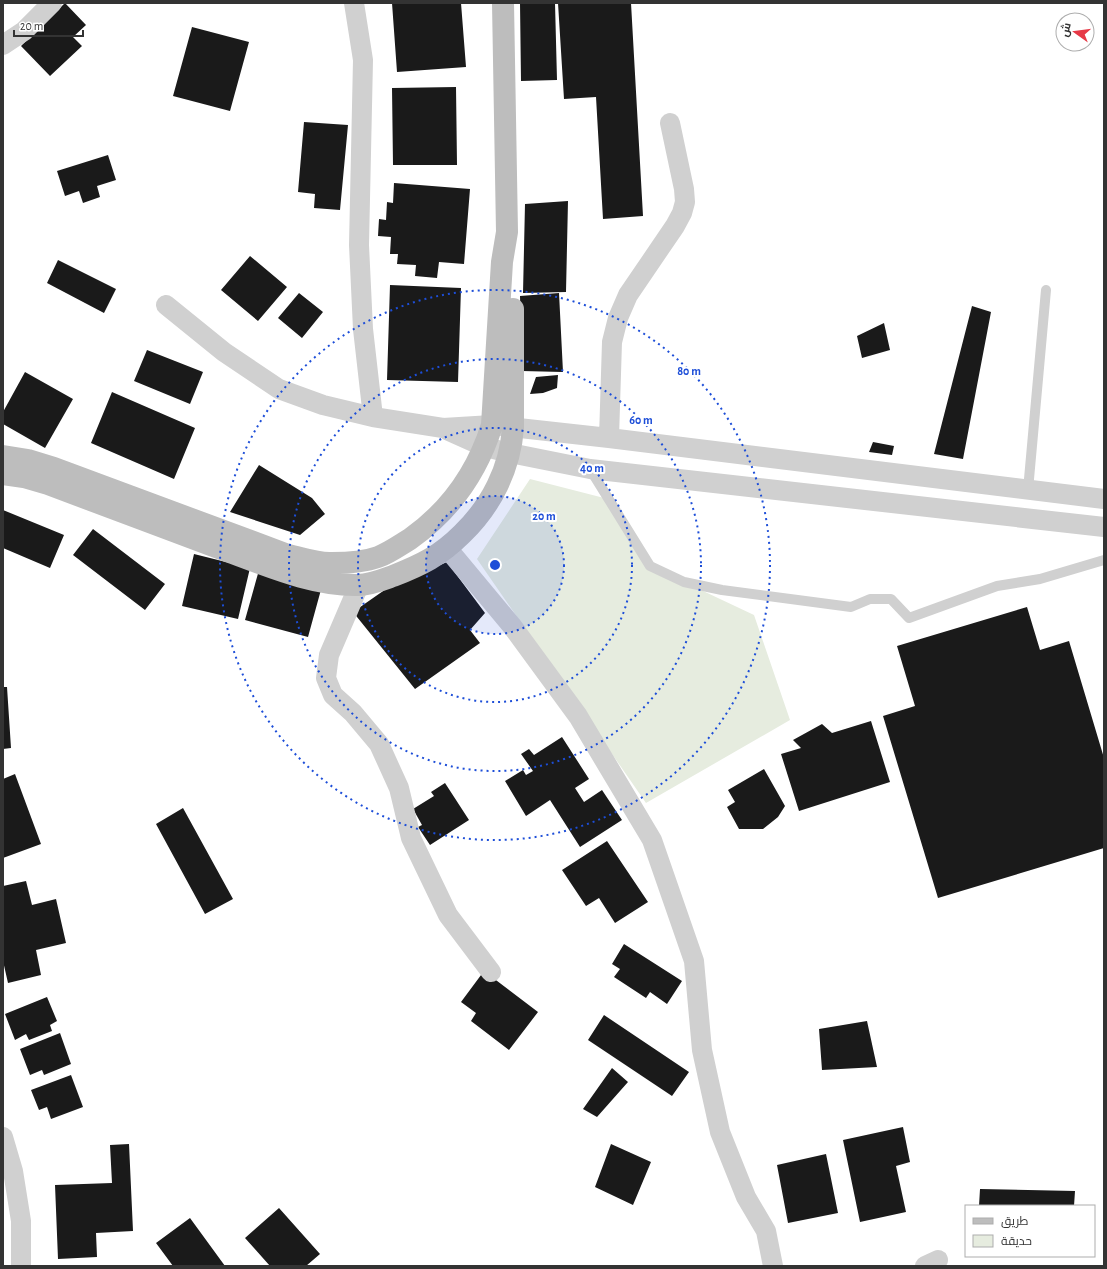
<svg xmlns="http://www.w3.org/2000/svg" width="1107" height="1269" font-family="'Alegreya Sans',Cairo,sans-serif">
<rect width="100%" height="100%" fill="#fff"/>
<path fill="#e6ecdf" d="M530,479L608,499L650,566L754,615L790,720L646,803L477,559Z"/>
<path fill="#1a1a1a" d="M65,3L86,25L73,37L82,46L50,76L21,46Z
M392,3H461L466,67L397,72Z
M520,3H555L557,80L521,81Z
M558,3H631L643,216L603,219L596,97L564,99Z
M192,27L249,42L230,111L173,96Z
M456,87L457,165H393L392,88Z
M304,122L348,125L340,210L314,208L315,194L298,192Z
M108,155L116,180L97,186L100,197L83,203L79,191L65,196L57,171Z
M394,183L470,189L464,264L439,262L437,278L415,276L416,265L397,264L398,254H390L391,237L378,236L379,219L386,220L387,202L393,203Z
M568,201L566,292L523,293L525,204Z
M250,256L287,287L258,321L221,290Z
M58,260L116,289L104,313L47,283Z
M390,285L461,288L458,382L387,380Z
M299,293L323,312L302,338L278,318Z
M559,293L563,372L522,371L520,296Z
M972,306L991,312L963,459L934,454Z
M884,323L890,350L862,358L857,336Z
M147,350L203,372L190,404L134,381Z
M25,372L73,399L45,448L3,424V412Z
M558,375L557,388L543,393L530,394L536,377Z
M112,392L195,428L174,479L91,443Z
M873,442L894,446L892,455L869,452Z
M259,465L312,498L325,514L300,535L230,512Z
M3,510L64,535L50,568L3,548Z
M93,529L165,584L145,610L73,555Z
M194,554L250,568L238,619L182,606Z
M447,562L485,613L470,630L480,643L415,689L353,612L386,589Z
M259,570L322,586L308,637L245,620Z
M1027,607L1040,650L1069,641L1104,758V848L938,898L883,716L915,706L897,646Z
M3,687H7L11,748L3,749Z
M871,721L890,782L799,811L781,754L801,748L793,740L822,724L832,733Z
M562,737L589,779L575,788L584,802L602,790L622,820L580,847L550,800L526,816L505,781L523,770L526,775L533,771L521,754L529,749L534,755Z
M764,769L785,806L778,817L763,829H739L727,807L735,802L728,790Z
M15,774L41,844L3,858V779Z
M445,783L469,820L430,845L418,827L422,825L413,809L434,796L431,792Z
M183,808L233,899L205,914L156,824Z
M607,841L648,902L615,923L599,898L586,906L562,870Z
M26,881L32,905L56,899L66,943L36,950L41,975L8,983L3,961V886Z
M624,944L682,981L667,1004L650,992L646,998L614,977L620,969L612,964Z
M484,971L538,1012L509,1050L471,1021L476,1013L461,1002Z
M47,997L57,1021L50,1025L52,1031L29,1040L26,1034L15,1040L5,1014Z
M604,1015L689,1072L672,1096L588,1040Z
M867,1021L877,1067L822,1070L819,1029Z
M60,1033L71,1064L44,1075L42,1070L30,1075L20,1049Z
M612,1068L628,1082L597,1117L583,1109Z
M71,1075L83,1107L51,1119L47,1107L39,1110L31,1090Z
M903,1127L910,1162L896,1166L906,1212L860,1222L843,1140Z
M129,1144L133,1231L96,1233L97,1257L58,1259L55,1185L112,1183L110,1145Z
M611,1144L651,1162L633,1205L595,1187Z
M826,1154L838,1213L788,1223L777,1165Z
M980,1189L1075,1191L1074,1206H979Z
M279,1208L320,1254L306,1266H270L245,1238Z
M190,1218L225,1266H173L156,1243Z"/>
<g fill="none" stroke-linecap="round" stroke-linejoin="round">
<path stroke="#d0d0d0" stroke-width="10" d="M590,469L650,566L684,582L722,590L851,607L870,599H891L909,618L997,586L1040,579L1104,560
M1028,490L1046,290"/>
<path stroke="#d0d0d0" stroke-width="20" d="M354,3L363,60L359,245L363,329L373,417L443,428L492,425L609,438L1104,499
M3,45L24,31L52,3
M166,305L224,352L279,389L323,405L373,417
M447,430L485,447L510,453L590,469L1104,527
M609,438L612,342L618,318L628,295L675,226L682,213L685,202L684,189L670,123
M447,548L512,626L578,716L652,840L694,961L702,1050L720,1132L746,1197L766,1231L773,1266
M359,585L329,655L326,678L333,695L353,713L379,744L399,788L411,838L448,915L491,972
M3,1137L13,1171L21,1221V1266
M925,1266L938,1260"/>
<path stroke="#bdbdbd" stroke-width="22" d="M3,456L28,460L54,468L288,555C302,558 318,564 332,563C347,563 364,562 378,557C389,553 400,545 410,539C451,510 477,473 492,425L502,262L507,232L503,3
M3,474L24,477L48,484C107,506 165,528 224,550C266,565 312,586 358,585C370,585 382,580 393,576C421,565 440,556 462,534C491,506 510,469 513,428V309"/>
</g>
<circle cx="495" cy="565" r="69" fill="#1d4ed8" fill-opacity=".12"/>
<g fill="none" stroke="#1d4ed8" stroke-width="2" stroke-dasharray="2 4">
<circle cx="495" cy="565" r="69"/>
<circle cx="495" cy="565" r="137"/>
<circle cx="495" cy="565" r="206"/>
<circle cx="495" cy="565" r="275"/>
</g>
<circle cx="495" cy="565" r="6" fill="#1d4ed8" stroke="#fff" stroke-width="2"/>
<g font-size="12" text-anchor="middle" font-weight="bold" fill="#1d4ed8" stroke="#fff" stroke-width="4" stroke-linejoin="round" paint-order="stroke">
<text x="689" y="375">80 m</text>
<text x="641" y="424">60 m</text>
<text x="592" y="472">40 m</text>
<text x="544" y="520">20 m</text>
</g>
<rect width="1107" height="1269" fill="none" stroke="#333333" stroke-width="8"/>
<rect x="965" y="1205" width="130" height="52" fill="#ffffff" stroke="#adadad"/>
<rect x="973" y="1218" width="20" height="6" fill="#bdbdbd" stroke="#adadad"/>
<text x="1001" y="1225" font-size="12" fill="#333333">طريق</text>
<rect x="973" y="1235" width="20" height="12" fill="#e6ecdf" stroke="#adadad"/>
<text x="1001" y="1245" font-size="12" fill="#333333">حديقة</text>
<g transform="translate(1075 32) rotate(284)"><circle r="19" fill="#ffffff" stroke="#adadad"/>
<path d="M0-3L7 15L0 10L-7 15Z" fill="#e63946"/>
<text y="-6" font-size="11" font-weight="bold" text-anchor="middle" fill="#333333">ش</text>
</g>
<path d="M14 30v6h69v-6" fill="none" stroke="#333333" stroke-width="2"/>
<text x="20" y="30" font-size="12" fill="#333333" stroke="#ffffff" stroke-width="3" paint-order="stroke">20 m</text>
</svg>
